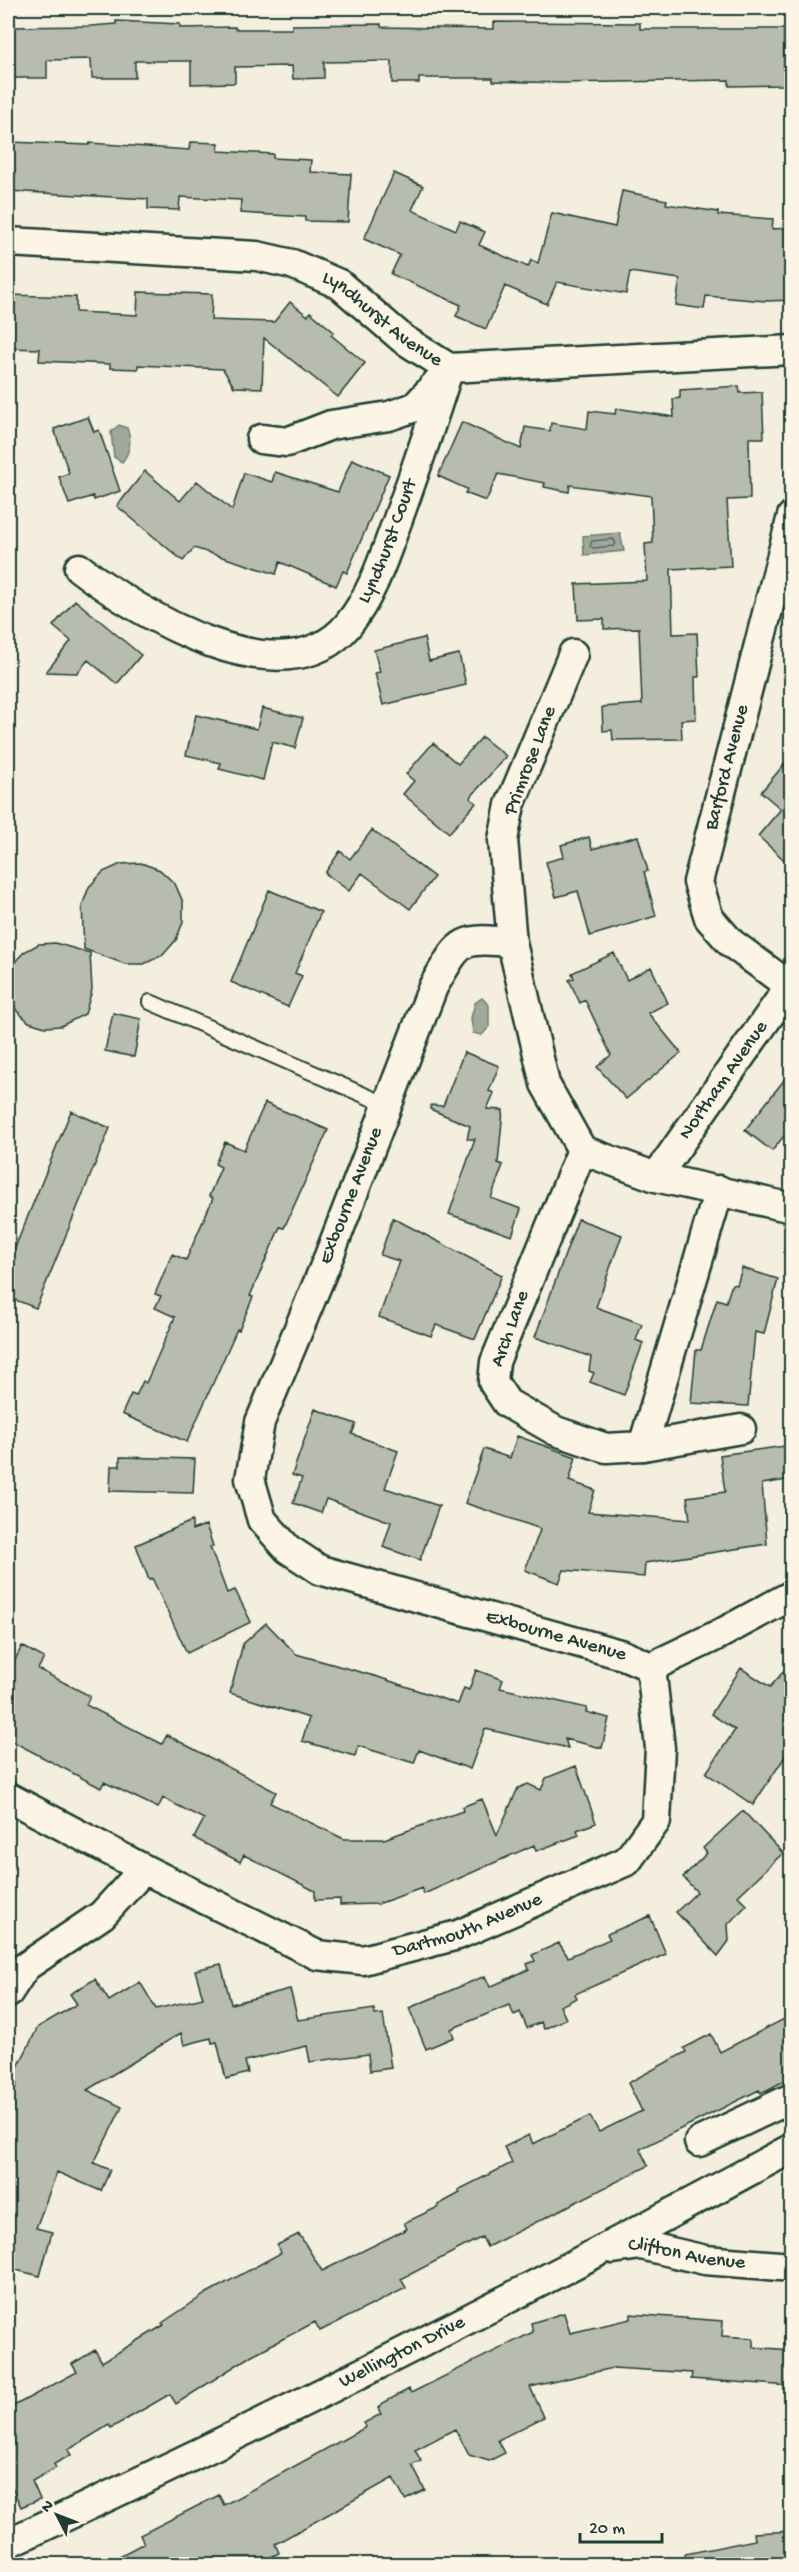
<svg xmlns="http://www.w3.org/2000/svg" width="799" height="2572" font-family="'Gochi Hand',sans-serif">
<rect width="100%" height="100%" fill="#f3eede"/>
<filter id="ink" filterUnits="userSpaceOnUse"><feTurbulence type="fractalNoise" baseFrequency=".0167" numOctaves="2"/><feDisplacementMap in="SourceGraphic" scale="12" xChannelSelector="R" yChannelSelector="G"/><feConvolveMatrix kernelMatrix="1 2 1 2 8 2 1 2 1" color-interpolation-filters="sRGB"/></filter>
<g filter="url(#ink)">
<path fill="#a0a89b" stroke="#6c7d72" stroke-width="1.5" d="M119,425L127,428C132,439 130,453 122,462L114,457L111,432Z
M620,533L624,551L584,555L583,536Z
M482,998L489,1005V1027L482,1035L473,1033L471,1018L475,1003Z"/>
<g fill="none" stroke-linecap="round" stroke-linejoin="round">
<path stroke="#53685d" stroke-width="1.5" d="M613,539L616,543L614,546L593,548L590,546L592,541Z"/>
</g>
<path fill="#b8bcae" stroke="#1f3d34" stroke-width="1.5" d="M116,21L180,24V28L235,27V29H292V25L381,24V27L494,29V22L640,23V29H784V85L729,86V80L561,83L493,81V78H419V83H392V61L324,62V78L293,79L292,66L235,67V83L191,84V61H135V78H92L91,59L47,60V78H13L12,27L91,26L116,24Z
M8,142L89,145L90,143L189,150L190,142L219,143L218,151L273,154V158L311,160L310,172L351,174L348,222L305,221V217L240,213L241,200L180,197L179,210L148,209V199L8,191Z
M394,173L423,186L412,210L456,230L460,221L485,232L479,245L528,267L531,260L538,263L552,213L615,227L622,191L667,200L666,204L718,212V215L773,219L772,229L792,228V300L766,301L706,296L704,309L676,305L680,279L630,272L626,294L557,282L547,304L505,286L486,329L456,316L461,305L391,274L400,255L364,239Z
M138,292L212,294L211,320L274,322L290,302L308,316L310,312L334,332L331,335L365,363L338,397L264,338L262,388L234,387L223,369L138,365V369L110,368V364L39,361L40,349L8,348V295L76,297V312L137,315Z
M739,386L740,393L762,392L764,438H749L750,499L727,500L731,566L671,569L673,634L697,633L699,677H695L696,719L681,720L682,739L613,740L612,730L603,731L602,707L642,704L639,628L604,629V619L578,620L576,584L647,581L645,544L653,543L651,496L570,485L569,492L544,487L545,483L498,474L486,501L465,493L467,489L438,476L462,422L521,449L525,427L550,431L551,423L587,429L589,411L615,414L616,408L674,417L673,399L680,398V390Z
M88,417L94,432L99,430L120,491L94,500L93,496L69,504L59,477L69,473L54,429Z
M352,459L389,475L347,573L343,571L336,586L280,562L276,574L194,548L183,561L117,506L145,471L180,501L197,481L232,510L244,473L272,482L275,472L338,492Z
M75,600L141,655L117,684L88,660L77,673L46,672L71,641L53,626Z
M424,638L429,661L459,654L466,685L383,705L375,673L380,672L374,650Z
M262,708L303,718L295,748L272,742L263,780L219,769L221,763L186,755L196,715L257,729Z
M482,737L506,756L470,798L476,803L449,833L403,794L414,781L406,774L433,743L458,764Z
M792,755V867L758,836L781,809L761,792Z
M372,830L434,877L410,909L362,873L349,891L325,873L340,851L350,859Z
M638,836L648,871L644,872L656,916L590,936L578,891L556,897L546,862L564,857L561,845L589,837L592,849Z
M141,863L160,870L175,884L183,902V922L176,940L163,955L144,964H125L84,949L82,906L89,887L103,872L121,864Z
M269,890L321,912L295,973L302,976L288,1007L231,982Z
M55,943L90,953L92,990L85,1014L61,1026L45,1027L29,1022L17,1011L9,996L8,980L13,964L24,952L39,944Z
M614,953L627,980L651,967L668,1003L648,1013L681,1053L626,1099L597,1067L611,1055L585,1000L580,1003L569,980L574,978L572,973Z
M113,1013L141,1019L134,1057L105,1051Z
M464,1052L499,1066L489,1091L494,1093L487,1109L503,1110L498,1163L503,1165L491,1198L521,1209L512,1236L449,1214L475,1139H467L470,1126L430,1109L431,1105L443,1106Z
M792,1070V1126L772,1151L745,1130Z
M265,1103L328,1130L284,1228L280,1227L250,1296L253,1297L239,1330L237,1329L187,1442L122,1414L131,1394L136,1396L143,1381L146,1383L175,1317L155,1308L161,1296L155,1294L172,1254L186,1260L213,1198L209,1196L221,1167L215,1164L225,1142L244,1150Z
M71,1111L110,1128L36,1308L8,1297V1248L14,1250Z
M393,1218L502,1275L475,1339L436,1325L431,1336L379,1317L399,1261L380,1255Z
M578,1219L622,1235L596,1307L642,1324L636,1340L643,1343L624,1395L590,1382L594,1373L589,1371L591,1357L535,1337Z
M742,1268L778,1279L764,1334L755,1332L748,1406L691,1403L696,1350H701L717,1299L726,1302L732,1284L737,1285Z
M315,1409L356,1424L352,1434L398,1451L385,1488L439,1506L420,1560L383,1547L391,1522L326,1499L321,1513L293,1503L302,1478L292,1475Z
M517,1436L576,1457L569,1481L595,1490L588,1512L690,1520L687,1497L725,1492L720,1455L792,1445V1479L762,1484L767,1544L645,1563L644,1577L564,1570L559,1583L525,1570L540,1530L538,1528L465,1503L484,1449L510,1458Z
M120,1457L195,1459L193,1493L110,1491L111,1466H120Z
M192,1521V1530L206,1525L213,1546L210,1547L227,1593L235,1590L251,1622L187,1653L152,1578L149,1580L136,1545Z
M266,1623L296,1654L378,1677L458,1704L464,1688L469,1690L476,1670L503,1680L500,1688L587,1708L586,1712L609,1718L602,1748L565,1739L568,1748L485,1729L470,1769L419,1750L414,1763L358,1746L355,1756L302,1741L309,1718L230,1693L243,1644Z
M22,1646L44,1658L38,1669L90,1696L86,1705L162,1744L167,1735L203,1754L276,1792L270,1803L344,1839H384L463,1811L462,1807L482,1799L497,1835L518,1788L528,1784L541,1790L546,1778L576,1766L596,1823L577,1830L579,1835L536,1851L534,1845L424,1894L422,1888L378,1904L340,1905V1899L315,1900V1891L244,1855L240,1862L194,1838L204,1819L163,1798L158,1808L104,1782L101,1788L8,1739V1674Z
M792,1662V1746L753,1805L706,1773L735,1730L711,1714L741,1668L770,1687Z
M743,1811L783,1853L738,1896L747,1905L728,1924L729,1941L718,1956L676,1912L697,1892L683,1877L707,1853L703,1848Z
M650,1916L666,1954L575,1994L577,1998L560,2006L566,2019L544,2029L541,2022L527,2028L520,2012L514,2015L509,2005L451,2029L454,2037L426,2049L409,2008L485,1976L490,1987L529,1969L527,1964L535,1961L532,1955L559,1943L568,1957L610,1939L607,1934Z
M221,1964L231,2004L290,1989L298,2020L374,2009L375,2015L383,2014L391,2068L370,2071L368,2054L310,2062L307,2046L245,2061L248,2073L226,2079L217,2042L212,2043L211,2038L184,2045L181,2033L87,2090L122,2107L94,2163L110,2170L101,2191L57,2172L36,2228L52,2232L40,2276L8,2268V2105L17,2084L11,2081L38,2027L77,2004L70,1994L95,1979L109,2001L140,1982L156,2009L203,1998L195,1970Z
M792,2015V2077L761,2093L759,2090L640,2149L648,2166L487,2247L482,2237L401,2279L406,2288L320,2331L315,2322L252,2355L176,2404L170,2394L111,2428L109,2425L68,2450L71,2455L54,2464L56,2468L32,2481L40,2499L21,2507L8,2478V2409L77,2372L72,2364L95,2350L102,2362L164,2325L162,2323L207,2293L281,2253L277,2245L299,2234L322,2271L407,2229L404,2223L438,2207V2205L460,2193L458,2190L512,2163L504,2147L529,2135L533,2144L590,2116L599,2132L642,2111L628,2083L686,2052L684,2048L711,2034L720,2052Z
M564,2313L570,2333L631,2319V2314L723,2321L722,2336L753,2338V2347L792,2350V2386L691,2379L692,2373L613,2368L530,2387L544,2417L498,2440L505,2453L489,2461L469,2455L455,2429L415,2450L421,2461L412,2465L425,2490L405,2500L393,2478L275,2544L279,2553L256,2565H103L144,2543L140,2535L219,2495L224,2505L366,2427L364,2423L381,2414L378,2408L383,2403L409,2389L411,2393L533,2332L531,2323Z
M792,2531V2565H686L685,2554L755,2540L754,2533Z"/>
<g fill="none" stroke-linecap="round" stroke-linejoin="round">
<g stroke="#1f3d34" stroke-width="18">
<path id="service" d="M150,1002L387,1105"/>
</g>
<g stroke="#1f3d34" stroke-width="33">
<g id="minor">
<path id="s1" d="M8,242L257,256L292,264L339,284L403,339L449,368L792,350"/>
<path d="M261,439L287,442L331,425L389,416L415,407L442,377"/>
<path id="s2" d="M79,568C138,613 284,703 348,625C373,594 384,556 398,519C416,469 433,419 449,368"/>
<path d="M573,654L510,805L503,840L512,943L545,1084L582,1150L656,1177L792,1208"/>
<path id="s3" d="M512,943C458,935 459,943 433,987L329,1256L260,1422L250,1479L262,1520L288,1549L320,1570L623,1655L651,1667"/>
<path id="s4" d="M788,985L731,943L709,918L698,882L792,516"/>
<path d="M582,1150L495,1362L493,1382L507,1403L556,1431L606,1448L643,1446L719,1190"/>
<path id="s5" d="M656,1177L792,983"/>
<path d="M643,1446L741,1429"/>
<path d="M8,1797L144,1869"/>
<path id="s6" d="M8,1993L25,1967L102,1915L144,1869L317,1955L363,1960L458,1935L627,1861L656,1821L660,1748L651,1667L720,1634L792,1595"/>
<path d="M699,2142L792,2098"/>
<path id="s7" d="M613,2249L641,2245L705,2260L792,2267"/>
<path id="s8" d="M8,2543C273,2421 535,2288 792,2148"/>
</g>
</g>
<use href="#service" stroke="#fcf5e5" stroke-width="14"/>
<use href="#minor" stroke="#fcf5e5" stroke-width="28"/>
</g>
</g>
<g text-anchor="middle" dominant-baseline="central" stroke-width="4.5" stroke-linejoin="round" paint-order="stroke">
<g font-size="20" fill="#1f3d34" stroke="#fcf5e5">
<text stroke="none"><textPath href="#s1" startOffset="392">Lyndhurst Avenue</textPath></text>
<text stroke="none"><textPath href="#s2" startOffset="393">Lyndhurst Court</textPath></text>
<text transform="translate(531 761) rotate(-69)">Primrose Lane</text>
<text stroke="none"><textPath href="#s4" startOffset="260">Barford Avenue</textPath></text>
<text stroke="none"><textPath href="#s5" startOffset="118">Northam Avenue</textPath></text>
<text transform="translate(352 1196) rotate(-69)">Exbourne Avenue</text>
<text transform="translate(511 1329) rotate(-70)">Arch Lane</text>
<text stroke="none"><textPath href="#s3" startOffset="993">Exbourne Avenue</textPath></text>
<text stroke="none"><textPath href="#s6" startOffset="536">Dartmouth Avenue</textPath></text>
<text stroke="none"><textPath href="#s7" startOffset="75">Clifton Avenue</textPath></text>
<text stroke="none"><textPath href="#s8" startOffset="438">Wellington Drive</textPath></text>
</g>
</g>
<rect width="799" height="2572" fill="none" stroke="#fcf5e5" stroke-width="30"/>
<rect x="15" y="15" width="769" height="2542" fill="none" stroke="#1f3d34" stroke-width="2" filter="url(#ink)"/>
<g transform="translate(57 2515) rotate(312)" stroke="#fcf5e5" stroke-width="4.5" paint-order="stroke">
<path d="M0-4.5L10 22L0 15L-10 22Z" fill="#1f3d34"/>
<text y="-9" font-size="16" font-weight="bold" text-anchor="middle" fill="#1f3d34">N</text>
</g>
<path d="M580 2533v9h82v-9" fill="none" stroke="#1f3d34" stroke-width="3"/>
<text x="589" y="2533" font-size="18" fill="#1f3d34" stroke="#fcf5e5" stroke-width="4.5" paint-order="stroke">20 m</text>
</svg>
